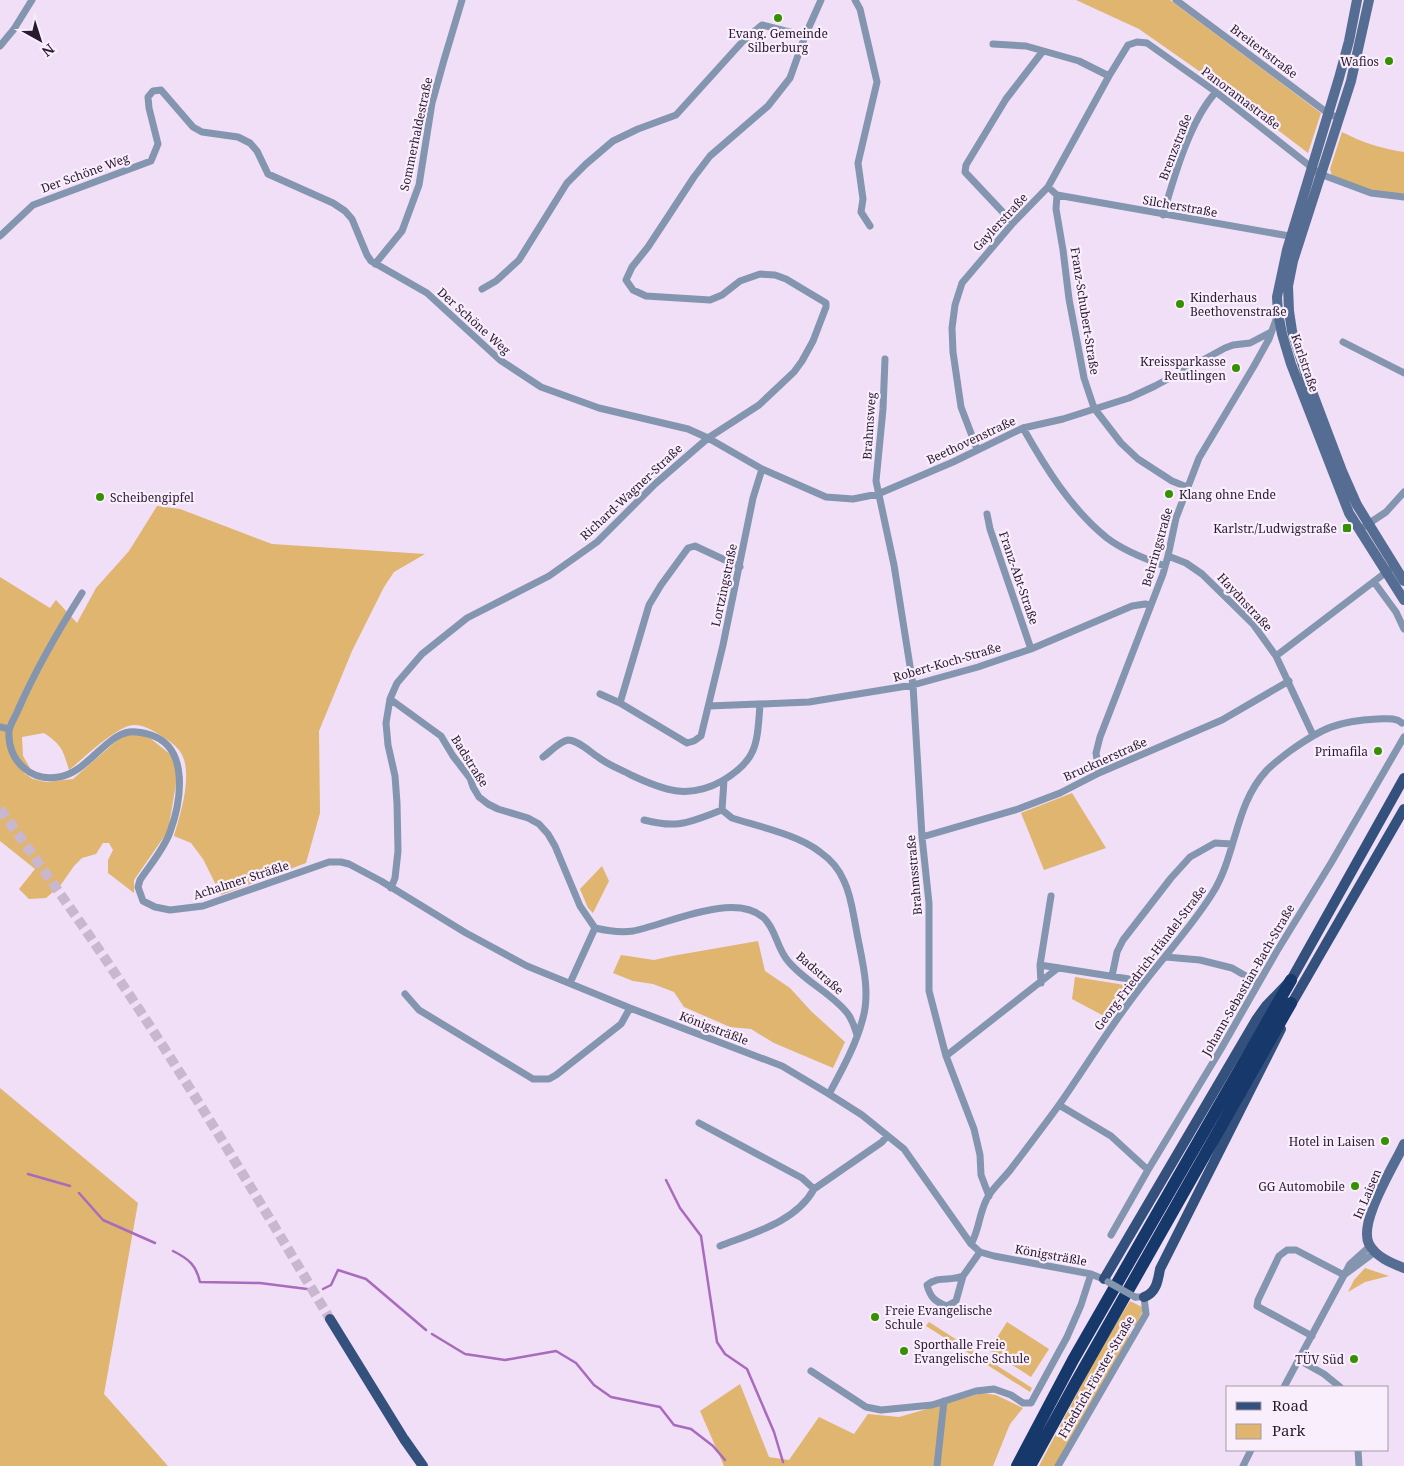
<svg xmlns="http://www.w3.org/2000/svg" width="1404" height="1466" font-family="'Noto Serif',serif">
<rect width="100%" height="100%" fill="#f1def7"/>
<path fill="#dfb570" d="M1076,0H1170L1321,113L1308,153L1219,85L1139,29Z
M1342,132C1361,142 1383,149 1404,152V195L1371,190L1332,176L1330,169Z
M157,506L180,509L272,544L425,554L394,572L384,587L352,651L319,731L320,813L306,863L221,895L203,859L191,843L174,836C180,815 195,770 179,750C173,743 165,738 157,733C148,728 139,723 128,726C108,734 86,756 69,770C63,750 62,745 44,733L22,737L23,756L30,768L24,773L33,779L46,782L73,779L114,743L127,734H139L150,738L171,755L176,767V784L168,831L134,880V893L108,873V860L113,850L109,843H103L96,854L82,858L74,866L60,886L46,898L29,899L19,889L35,869L0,841V577L50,608L56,600L77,623L96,588L129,551Z
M1072,793L1106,848L1044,870L1021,813Z
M602,866L609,881L593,913L588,908L580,889Z
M758,941L765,971L790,988L811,1011L845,1042L833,1068L774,1043L751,1029L730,1027L684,1007L674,992L653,984L633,981L613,973L621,955L654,960L672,956Z
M1075,977L1125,985L1104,1016L1072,999Z
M0,1088L138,1203L104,1394L168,1466H0Z
M1365,1268L1389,1276L1365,1282L1348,1292L1354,1280Z
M1130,1301L1142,1307L1143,1310L1136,1326L1133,1325L1128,1337L1129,1339L1055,1466H1039L1078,1392L1089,1368Z
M929,1322L1032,1388L1030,1392L926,1326Z
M1007,1322L1049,1349L1031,1377L989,1350Z
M740,1384L769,1457L789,1460L819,1417L854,1434L868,1414L899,1417L982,1393L996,1395L1023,1408L1010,1424L993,1466H724L700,1411Z"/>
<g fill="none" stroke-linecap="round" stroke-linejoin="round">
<path stroke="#a96bbb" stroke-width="2.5" d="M28,1174L70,1186
M666,1180L680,1208L701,1236L717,1342L725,1354L747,1369L774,1432L783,1462
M79,1193L103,1220L155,1243
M173,1251C189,1259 196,1265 200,1282L260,1283L307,1289
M323,1289L331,1285L338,1270L366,1279L426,1330
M432,1334L465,1354L505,1360L556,1351L576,1363L594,1385L611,1397L660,1407L674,1425L691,1429L713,1446L725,1460"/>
<path stroke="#c9b7cf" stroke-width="10" stroke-dasharray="10 5" stroke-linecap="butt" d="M0,809C50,879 99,948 146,1020C210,1118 270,1219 330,1319"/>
<path stroke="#8395af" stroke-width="7" d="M855,0L860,9L877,82L858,163L863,199L861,212L870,226
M1176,0L1329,114L1339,118
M993,44L1026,46L1079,61L1109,76
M0,46L14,29L32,0
M1048,187L1057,195L1056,209L1063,250L1069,299L1084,378L1094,408L1121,443L1138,459L1172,481L1187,487
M1057,195L1295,237
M1163,215C1174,177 1190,120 1216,92
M1013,223L965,172L966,165L1006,99L1043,51
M0,236L33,205L151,161L158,144L149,108L148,97L153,91L161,90L193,127L202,132L238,137L250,143L257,151L268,174L333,203L345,211L352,219L367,255L371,261L427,293L500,360L541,387L599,408L688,429L708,438L762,469L826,497L853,499L878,494L953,462L1023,428L1063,419L1129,398L1155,386L1225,348L1233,345L1250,343L1271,332
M375,264L402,231L419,185L432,103L444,60L462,0
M482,289L496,281L519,260L567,183L586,164L613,141L638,129L676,115L743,41L762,25L805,36
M1343,342L1404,373
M885,359L883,409L876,481L894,565L913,685L922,837L929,903V991L946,1056L974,1129L980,1155L981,1175L989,1196
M1023,428C1045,467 1071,509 1107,538C1124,551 1145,559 1165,566
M977,449L961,407L953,352L952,328L955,305L962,283L1013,223L1048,187L1109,76L1128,45L1137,42L1147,43L1216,92L1320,174L1371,193L1404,197
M987,514L990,529L1031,649
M1365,526L1386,512L1404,492
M1168,556L1186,563L1202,574L1253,624L1276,656L1313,735
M1374,582L1396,612L1404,629
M82,593C58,631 36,669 18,710C16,716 10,724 9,731C8,745 13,759 24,768C34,777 47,779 59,777C86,773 105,736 129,732C137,731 144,733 151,735C190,748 181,802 170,832C164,849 150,865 140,880L138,887L143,901L155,907L170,910L203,906L329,862H341L349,864L381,881L466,933L527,966L630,1008L782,1066L829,1094L862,1115L904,1149L971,1244L980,1252L994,1256L1091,1274L1108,1281
M1276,656L1389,570
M600,694L620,703L687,743L694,741L701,736L723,645L753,498L762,469
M390,699L441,736L453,756L470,778L473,787L479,797L488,804L498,809L528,818L539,824L548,834L555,846L580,906L595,928C608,931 620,933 633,931C668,924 734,891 764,918C776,929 777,949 788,961C805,982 832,993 848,1014C852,1020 855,1028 857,1035
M620,703L649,605L661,585L688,548L695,546L740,567
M709,706L809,702L913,685L978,667L1031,649L1132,606L1145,604L1151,605
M0,727L9,729
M543,757C550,752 560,741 568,740C578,740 590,752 598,757C608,765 620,769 631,775C663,790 688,800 722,781C758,760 757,743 760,705
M1099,773L1096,753L1100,737L1163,574L1168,556L1176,518L1199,458L1254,366L1269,339L1278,314
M724,780L722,810L732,818C757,826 799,835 820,852C830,859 839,869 844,881C851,895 853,913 856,928C861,957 871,989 863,1018C856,1045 842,1070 829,1094
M644,820C679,829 690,822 722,810
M922,837L1018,809L1060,793L1099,773L1222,720L1289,681
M391,888L395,878L398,851L397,803L395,776L388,745L386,723L390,699L397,683L422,654L467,618L549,576L597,542L655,484L708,438L759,405L794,372L802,361L813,341L826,307V303L786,279L775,275L760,274L740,281L722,295L710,300L646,296L633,290L626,280L632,267L648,247L694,177L710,156L768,106L790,78L805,36L821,0
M1166,957L1200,960L1232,968L1258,983
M1040,965L1129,979L1143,984
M1112,976L1117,952L1123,940L1171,878L1190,857L1215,843L1232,844
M570,983L595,928
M1041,983L1040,965L1051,896
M405,994L419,1010L533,1079H549L556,1075L621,1024L630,1008
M946,1056L1058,968
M1059,1105L1111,1136L1148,1170
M699,1123L802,1178L814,1189
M1111,1235L1148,1170L1221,1049L1277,951L1331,863L1404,737
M971,1244C980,1229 979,1210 989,1195C995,1186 1004,1178 1011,1169C1027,1148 1043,1127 1059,1105C1087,1065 1112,1023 1143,984C1166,954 1192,926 1212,894C1237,855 1234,805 1267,770C1274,763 1282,757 1290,751C1322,728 1338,721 1377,719C1386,719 1395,717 1402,723
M720,1246C753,1233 796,1222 814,1189L882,1142L887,1136
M1344,1275L1375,1252
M963,1276C948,1282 940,1275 927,1285C930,1297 935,1302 947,1306L956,1301L963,1276L980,1252
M1312,1336L1257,1306L1258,1300L1279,1256L1287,1250H1296L1344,1275
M1299,1360L1324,1374L1340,1387
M811,1371L866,1407L881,1410L932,1405L976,1391L994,1389L1011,1395L1023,1403H1031L1067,1337L1081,1305L1091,1274
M1284,1387L1350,1264L1370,1246
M1358,1450L1359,1466
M937,1466L944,1401
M1058,1466L1146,1314L1144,1297H1135
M1243,1466L1251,1450"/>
<path stroke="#556d92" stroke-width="10" d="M1357,0L1349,41L1339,78L1287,250L1277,297L1278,313L1282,334L1291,364L1349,513L1404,600
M1369,0L1351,81L1293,261L1288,286L1289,311L1292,331L1308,381L1342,471L1357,505L1404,581
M1404,1144C1394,1166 1358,1222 1369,1244C1376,1257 1391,1263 1404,1268"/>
<path stroke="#34517d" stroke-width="10" d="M1289,1008L1404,809
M1104,1279L1256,1020L1266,1006L1291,980L1404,778
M1144,1297C1156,1293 1158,1281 1160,1269L1281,1029
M330,1319L404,1439L423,1466"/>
<path stroke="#16386b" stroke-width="12" d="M1017,1466L1073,1360L1291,980
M1030,1466L1075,1384L1291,1003"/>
<path stroke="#8395af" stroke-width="7" d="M1108,1282L1135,1297"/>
</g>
<g fill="#369000" stroke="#f9effc" stroke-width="2">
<circle cx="778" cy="18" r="5"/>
<circle cx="1389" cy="61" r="5"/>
<circle cx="1180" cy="304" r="5"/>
<circle cx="1236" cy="368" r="5"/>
<circle cx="1169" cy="494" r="5"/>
<circle cx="100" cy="497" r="5"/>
<rect x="1342" y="523" width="10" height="10" rx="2.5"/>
<circle cx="1378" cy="751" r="5"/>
<circle cx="1385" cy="1141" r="5"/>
<circle cx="1355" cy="1186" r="5"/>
<circle cx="875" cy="1317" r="5"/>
<circle cx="904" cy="1351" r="5"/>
<circle cx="1354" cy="1359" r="5"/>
</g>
<g text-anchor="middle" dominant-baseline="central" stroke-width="4.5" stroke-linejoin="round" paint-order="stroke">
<g font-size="12" fill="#2b1930" stroke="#f9effc" text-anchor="end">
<text x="778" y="33" text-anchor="middle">Evang. Gemeinde<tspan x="778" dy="14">Silberburg</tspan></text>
<text x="1379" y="61">Wafios</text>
<text x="1190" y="297" text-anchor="start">Kinderhaus<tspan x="1190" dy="14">Beethovenstraße</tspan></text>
<text x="1226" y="361">Kreissparkasse<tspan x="1226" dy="14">Reutlingen</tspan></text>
<text x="1179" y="494" text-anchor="start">Klang ohne Ende</text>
<text x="110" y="497" text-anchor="start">Scheibengipfel</text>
<text x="1337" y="528">Karlstr./Ludwigstraße</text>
<text x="1368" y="751">Primafila</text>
<text x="1375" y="1141">Hotel in Laisen</text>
<text x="1345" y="1186">GG Automobile</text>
<text x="885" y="1310" text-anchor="start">Freie Evangelische<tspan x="885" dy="14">Schule</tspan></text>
<text x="914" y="1344" text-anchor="start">Sporthalle Freie<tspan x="914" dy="14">Evangelische Schule</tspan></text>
<text x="1344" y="1359">TÜV Süd</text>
</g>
<g font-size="12" fill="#2b1930" stroke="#f9effc">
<text transform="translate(1264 51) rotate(37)">Breitertstraße</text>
<text transform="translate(1241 98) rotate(37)">Panoramastraße</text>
<text transform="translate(416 134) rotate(-78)">Sommerhaldestraße</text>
<text transform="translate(1175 147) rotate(-69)">Brenzstraße</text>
<text transform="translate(85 173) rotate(-20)">Der Schöne Weg</text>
<text transform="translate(1180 206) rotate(10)">Silcherstraße</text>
<text transform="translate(1000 222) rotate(-47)">Gaylerstraße</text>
<text transform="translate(1085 311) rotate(81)">Franz-Schubert-Straße</text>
<text transform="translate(474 321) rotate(42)">Der Schöne Weg</text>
<text transform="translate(1305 363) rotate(71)">Karlstraße</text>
<text transform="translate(869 426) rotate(-86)">Brahmsweg</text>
<text transform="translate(971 440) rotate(-25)">Beethovenstraße</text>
<text transform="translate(631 492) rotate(-43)">Richard-Wagner-Straße</text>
<text transform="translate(1157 547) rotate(-74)">Behringstraße</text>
<text transform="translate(1019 578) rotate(71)">Franz-Abt-Straße</text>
<text transform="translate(724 585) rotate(-78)">Lortzingstraße</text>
<text transform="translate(1245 602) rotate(47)">Haydnstraße</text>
<text transform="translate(947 662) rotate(-16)">Robert-Koch-Straße</text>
<text transform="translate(1105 759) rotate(-24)">Brucknerstraße</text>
<text transform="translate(470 761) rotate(58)">Badstraße</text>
<text transform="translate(914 875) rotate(-95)">Brahmsstraße</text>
<text transform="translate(241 880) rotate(-18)">Achalmer Sträßle</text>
<text transform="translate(1150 958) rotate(-53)">Georg-Friedrich-Händel-Straße</text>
<text transform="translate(820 973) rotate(41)">Badstraße</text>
<text transform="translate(1248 980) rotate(-60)">Johann-Sebastian-Bach-Straße</text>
<text transform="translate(714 1028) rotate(21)">Königsträßle</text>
<text transform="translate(1367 1194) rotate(-67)">In Laisen</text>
<text transform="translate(1051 1255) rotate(10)">Königsträßle</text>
<text transform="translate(1096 1377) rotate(-60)">Friedrich-Förster-Straße</text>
</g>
</g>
<rect x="1226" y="1386" width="162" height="65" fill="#f9effc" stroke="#a799aa"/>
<rect x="1236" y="1402" width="25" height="8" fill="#34517d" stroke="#a799aa"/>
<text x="1272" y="1411" font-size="15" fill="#2b1930">Road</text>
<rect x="1236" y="1424" width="25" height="15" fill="#dfb570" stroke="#a799aa"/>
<text x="1272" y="1436" font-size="15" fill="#2b1930">Park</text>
<g transform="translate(40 40) rotate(141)" stroke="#f9effc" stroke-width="4" paint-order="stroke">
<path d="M0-4L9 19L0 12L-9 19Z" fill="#2b1930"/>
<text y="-8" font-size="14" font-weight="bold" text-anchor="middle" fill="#2b1930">N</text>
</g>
</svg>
